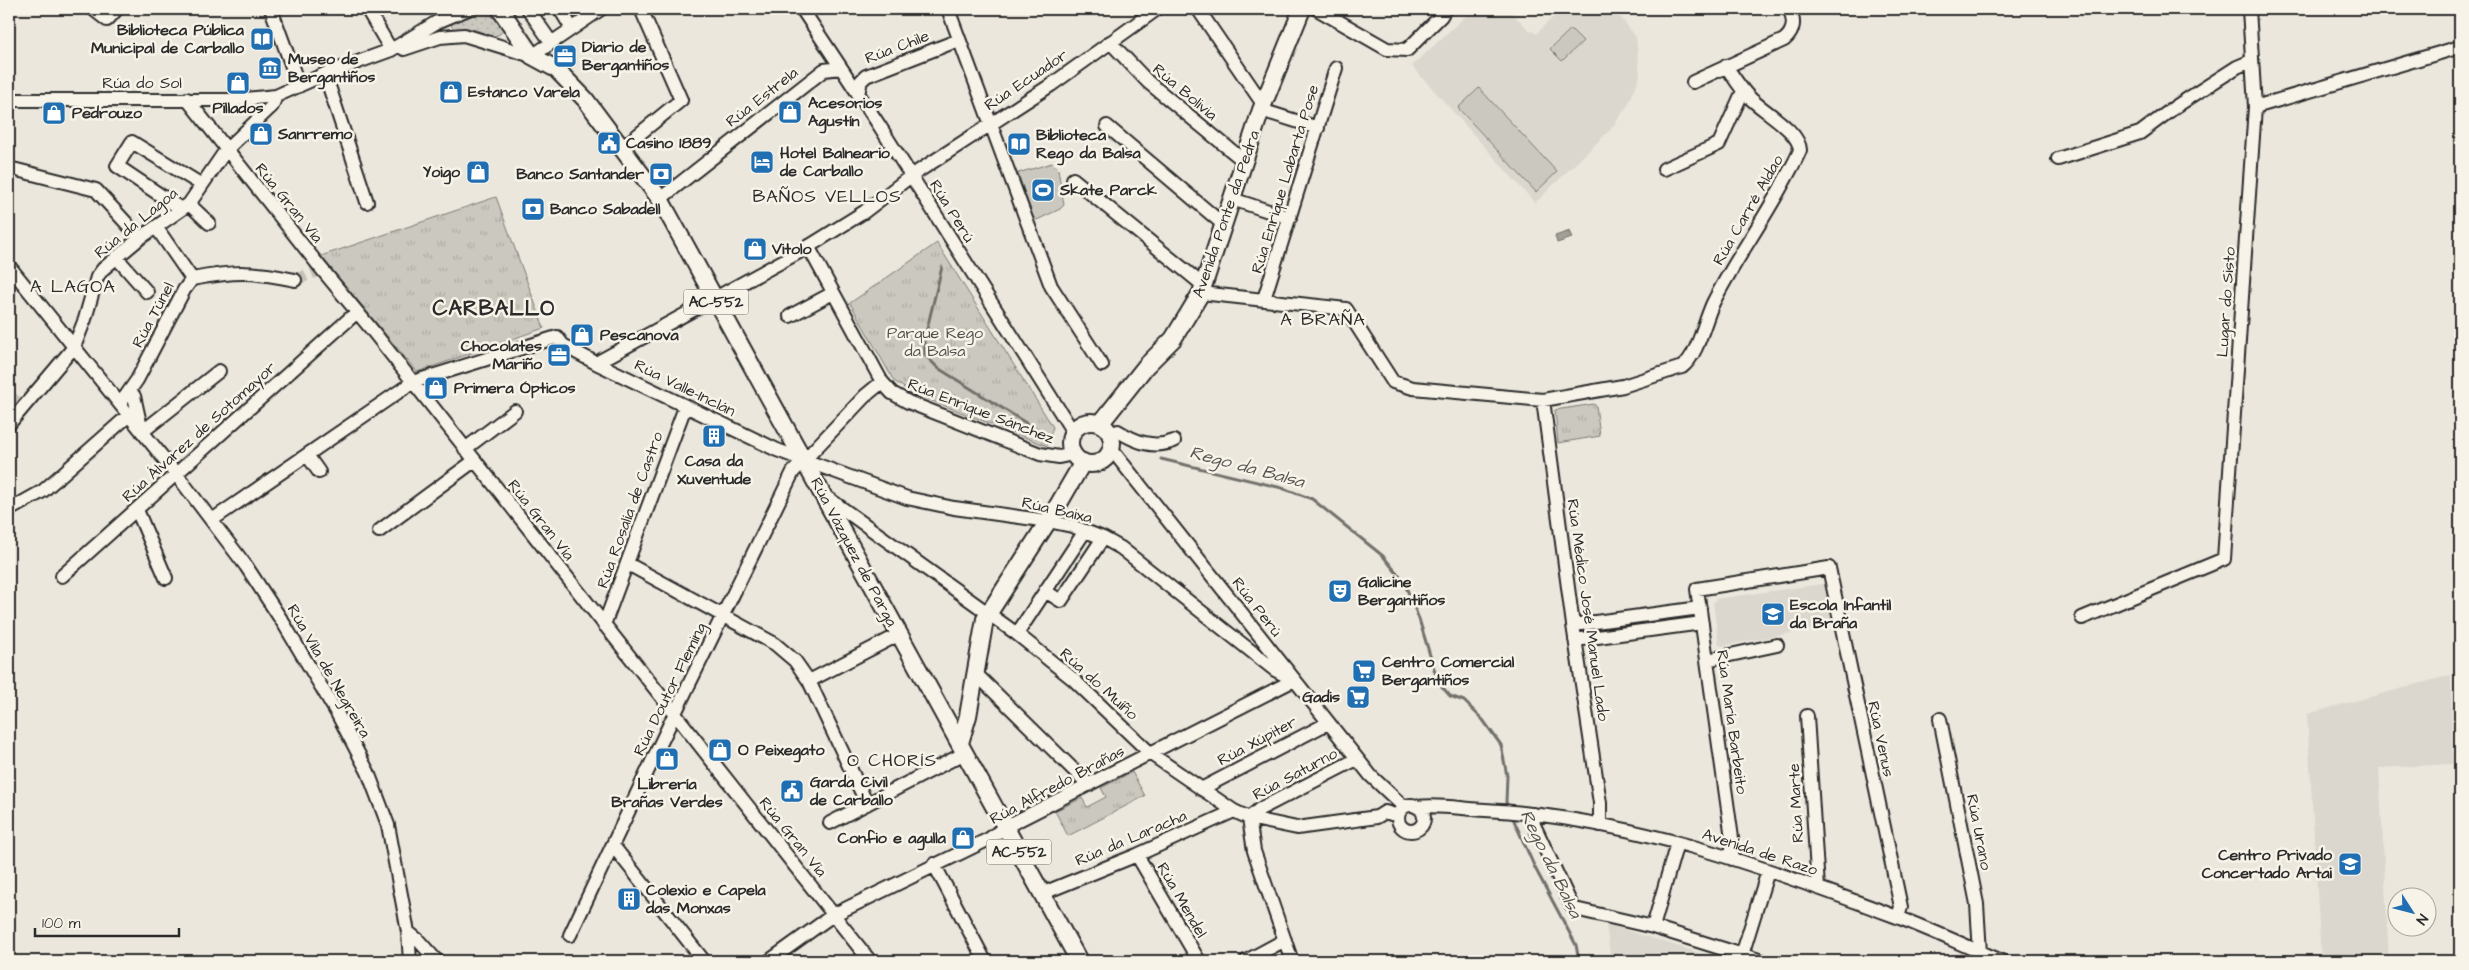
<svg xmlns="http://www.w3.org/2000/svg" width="2469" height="970" font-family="'Architects Daughter',sans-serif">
<defs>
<pattern id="grass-dots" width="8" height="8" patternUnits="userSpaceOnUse" patternTransform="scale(1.25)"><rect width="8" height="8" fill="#cbc8bf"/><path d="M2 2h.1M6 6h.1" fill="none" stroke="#aeaca4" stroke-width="1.8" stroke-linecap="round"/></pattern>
<pattern id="park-tufts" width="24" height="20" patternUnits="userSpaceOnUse" patternTransform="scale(1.25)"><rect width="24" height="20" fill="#cbc8bf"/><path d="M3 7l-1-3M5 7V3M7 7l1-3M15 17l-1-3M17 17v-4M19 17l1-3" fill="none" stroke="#aeaca4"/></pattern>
<pattern id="water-ripples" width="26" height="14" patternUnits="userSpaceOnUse" patternTransform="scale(1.25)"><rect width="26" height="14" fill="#a29f98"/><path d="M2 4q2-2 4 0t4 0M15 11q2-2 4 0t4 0" fill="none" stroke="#84827c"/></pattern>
</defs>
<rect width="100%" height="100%" fill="#ebe7dd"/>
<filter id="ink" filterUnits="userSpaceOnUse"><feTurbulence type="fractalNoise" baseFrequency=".02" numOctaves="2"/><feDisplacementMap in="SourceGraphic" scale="10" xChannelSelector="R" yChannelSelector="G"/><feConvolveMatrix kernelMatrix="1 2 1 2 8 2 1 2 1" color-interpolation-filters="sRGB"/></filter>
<g filter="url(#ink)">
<path fill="#dbd7ce" d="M1473,9H1508L1531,32L1533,31L1536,34L1561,9H1614L1636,37L1640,76L1628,105L1611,129L1535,203L1412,66Z
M1822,584L1826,587L1834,625L1722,646L1719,645L1713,603L1716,599Z
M2451,675L2452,764L2379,768L2389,961L2321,960L2307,714Z
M1606,924L1725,961H1611Z"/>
<path fill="url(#grass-dots)" stroke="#7b7a75" d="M476,13C491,12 496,19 504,30C493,43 484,30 470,29C465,28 459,30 454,31L450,22Z"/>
<path fill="url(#park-tufts)" stroke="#7b7a75" d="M496,197L544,328L417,372L321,256Z
M937,243L1053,427L1047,446L912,393L894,381L850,303Z
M1594,404L1596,406L1600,436L1558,443L1555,410Z
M1132,772L1145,796L1068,836L1055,811L1082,798L1087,807L1106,797L1101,788Z"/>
<path fill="#cbc8bf" stroke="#7b7a75" d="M1571,29L1583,41L1562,61L1550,49Z
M1479,88L1557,172L1536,192L1458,108Z
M1052,163L1058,169L1064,205L1060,209L1037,220L1033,217L1018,173Z"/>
<path fill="url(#water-ripples)" stroke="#72716c" d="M1570,231L1572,238L1557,243L1555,236Z"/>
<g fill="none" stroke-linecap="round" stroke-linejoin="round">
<path stroke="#72716c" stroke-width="3" d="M942,267L924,341L925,355L938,368L1045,435
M1161,459L1282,488L1312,499L1383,556L1404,582L1419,619L1438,682L1450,696L1464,701L1483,720L1501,745L1507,776L1506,802L1508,808
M1512,816L1535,868L1576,945L1579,961"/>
<path stroke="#c5c1b9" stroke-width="12" stroke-dasharray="12 6" stroke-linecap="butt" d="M295,280L315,272L320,267
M9,396L23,407"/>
<g stroke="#2b2b2b" stroke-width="16">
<path id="minor" d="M93,9L107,20L117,9
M271,9L299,86
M367,9L391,50
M528,9L551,42
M560,9L571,27
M802,9L879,125L1073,432
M948,9L1051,286L1102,365
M1198,9L1263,104
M1317,9L1387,49L1407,50L1441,16L1445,9
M2249,9L2255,107
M1110,42L1148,82L1244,161
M404,49L440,37L464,35L532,56L601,9
M325,74L367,202
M1693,82L1784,40C1795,31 1795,20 1789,9
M858,94L861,81L866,76L959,40
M187,99L320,267L372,330L870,961
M9,100H236L276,96L325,74L391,50L437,22L468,9
M1261,110L1318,128
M1107,126L1224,225
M622,148L681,100L641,9
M2058,159L2140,133L2175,107L2237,67L2251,61
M9,168L96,190L140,238
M1664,169L1719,144L1743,91
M1073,179L1203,285
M660,199L824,70L841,68
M1232,199L1290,218
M189,204L209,223
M181,209L117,166L132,142L202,185
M156,227L192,279
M808,246L882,382L892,393L908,402L1040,454L1059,457L1073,454
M116,257L147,292
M9,266L177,475L246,566L284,624L338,715L368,772L388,825L408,932L410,961
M1201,293L1346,309L1393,382L1413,388L1543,400L1623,386L1682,367C1698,355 1704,322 1713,303C1733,263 1760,226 1781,187C1787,175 1795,163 1800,150C1799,130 1762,111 1749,97C1740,88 1733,76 1726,66
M1264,299L1336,68
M790,316L833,293
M596,363L803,250L864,212L911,176L1051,85L1157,9
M134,396L142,432L219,371
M1543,400L1573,625L1600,803V825
M120,404L137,380L184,290L192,279C235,271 253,271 295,280
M9,424L74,347L85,319L97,277L103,269L140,238L189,204L226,150L272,106L276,96
M1110,435L1118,431C1136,442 1153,449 1174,441
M465,449L515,411
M1108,454L1116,455L1371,776L1404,807
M307,455L319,472
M825,496L1017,634L1073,679L1151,754L1234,811L1249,818L1297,828L1377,817L1385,812L1398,816
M9,510L43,491L129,415
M137,510L166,578
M212,520L413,382L557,337L563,345L596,363L777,450L907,498L954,508L1048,521L1072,526L1103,538L1121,548L1275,670L1294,680
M379,531L474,461
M628,564L775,644L795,661L809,681L867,804
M62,576L357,312
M1045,591L1061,601L1103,538
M2082,618L2224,559L2255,107L2460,47
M604,625L685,407
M1573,625L1700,608
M1017,634L1085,531
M1575,640L1702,623
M1707,660L1777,645
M975,673L1089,785
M809,681L898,635
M1807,716L1818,888
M1940,719L1977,904L1980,953
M1201,789L1328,723
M1398 818a13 13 0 1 1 26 0a13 13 0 1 1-26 0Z
M1417,807C1438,804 1463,809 1485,810C1627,817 1765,867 1897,917C1932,930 1967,947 2002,961
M1533,814L1534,825L1571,904L1575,909L1653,927L1762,961
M1249,818L1254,851L1292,961
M1249,818L1260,809L1357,759
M830,823L965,753
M614,847L704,961
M1137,855L1199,961
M1732,859V838L1697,589L1829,568L1901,907L1898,917
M934,864L985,961
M1041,894L1137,855L1234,811
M1653,927L1677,843
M408,932L418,940L437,961
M570,935L674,715L793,472L865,396L882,382
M1742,955L1768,871
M769,961L833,915L989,839L1005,827L1294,680
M1246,961L1285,940"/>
</g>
<g stroke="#2b2b2b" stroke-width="20">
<path id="major" d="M500,9L532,56L556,69L585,99L660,199L1079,961
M1070 443a21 21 0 1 1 42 0a21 21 0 1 1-42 0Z
M1100,424L1146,366L1173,339L1201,293L1261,110L1302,9
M960,743L968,716L985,619L1054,512L1083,462"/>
</g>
<use href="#minor" stroke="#f7f3e8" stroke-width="12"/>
<use href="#major" stroke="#f7f3e8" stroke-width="16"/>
</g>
</g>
<defs>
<g id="library-square" transform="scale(1.25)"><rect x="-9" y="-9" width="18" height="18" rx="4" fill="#1f6fb2" stroke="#f7f3e8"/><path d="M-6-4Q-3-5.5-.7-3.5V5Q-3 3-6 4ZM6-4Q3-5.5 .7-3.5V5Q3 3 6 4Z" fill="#fff"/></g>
<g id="office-square" transform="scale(1.25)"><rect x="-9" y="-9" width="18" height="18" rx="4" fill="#1f6fb2" stroke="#f7f3e8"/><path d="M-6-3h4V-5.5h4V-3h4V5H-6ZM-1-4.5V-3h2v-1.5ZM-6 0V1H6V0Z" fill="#fff"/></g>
<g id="museum-square" transform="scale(1.25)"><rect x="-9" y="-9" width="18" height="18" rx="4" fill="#1f6fb2" stroke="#f7f3e8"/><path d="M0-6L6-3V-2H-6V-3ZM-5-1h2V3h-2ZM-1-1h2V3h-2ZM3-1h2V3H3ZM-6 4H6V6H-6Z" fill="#fff"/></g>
<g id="shop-square" transform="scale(1.25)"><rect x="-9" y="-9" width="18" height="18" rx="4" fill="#1f6fb2" stroke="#f7f3e8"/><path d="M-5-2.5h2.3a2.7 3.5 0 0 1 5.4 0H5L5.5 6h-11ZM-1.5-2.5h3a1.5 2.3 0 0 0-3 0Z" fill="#fff"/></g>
<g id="civic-square" transform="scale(1.25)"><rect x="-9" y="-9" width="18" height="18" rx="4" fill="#1f6fb2" stroke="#f7f3e8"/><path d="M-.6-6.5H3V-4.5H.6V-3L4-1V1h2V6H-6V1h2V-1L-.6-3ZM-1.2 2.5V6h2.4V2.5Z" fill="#fff"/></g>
<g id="hotel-square" transform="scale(1.25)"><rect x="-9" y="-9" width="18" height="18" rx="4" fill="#1f6fb2" stroke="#f7f3e8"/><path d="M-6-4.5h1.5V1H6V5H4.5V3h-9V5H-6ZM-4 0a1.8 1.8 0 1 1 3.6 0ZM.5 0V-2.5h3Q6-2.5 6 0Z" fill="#fff"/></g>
<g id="bank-square" transform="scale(1.25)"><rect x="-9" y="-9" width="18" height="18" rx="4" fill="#1f6fb2" stroke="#f7f3e8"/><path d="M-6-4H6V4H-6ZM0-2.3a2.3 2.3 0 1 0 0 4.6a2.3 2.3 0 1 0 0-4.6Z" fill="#fff"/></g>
<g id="stadium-square" transform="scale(1.25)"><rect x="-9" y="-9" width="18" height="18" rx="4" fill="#1f6fb2" stroke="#f7f3e8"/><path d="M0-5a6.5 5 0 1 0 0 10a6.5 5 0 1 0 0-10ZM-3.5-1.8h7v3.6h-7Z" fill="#fff"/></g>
<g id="building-square" transform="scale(1.25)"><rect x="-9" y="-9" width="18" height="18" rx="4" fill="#1f6fb2" stroke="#f7f3e8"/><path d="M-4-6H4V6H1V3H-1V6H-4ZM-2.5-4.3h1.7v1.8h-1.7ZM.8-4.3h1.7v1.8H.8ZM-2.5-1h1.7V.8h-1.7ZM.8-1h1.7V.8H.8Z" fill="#fff"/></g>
<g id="theatre-square" transform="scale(1.25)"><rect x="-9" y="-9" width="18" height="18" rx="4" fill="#1f6fb2" stroke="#f7f3e8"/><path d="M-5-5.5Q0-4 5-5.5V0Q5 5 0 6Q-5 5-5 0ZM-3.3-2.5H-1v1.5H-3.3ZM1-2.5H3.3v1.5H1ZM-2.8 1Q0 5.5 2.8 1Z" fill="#fff"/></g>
<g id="school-square" transform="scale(1.25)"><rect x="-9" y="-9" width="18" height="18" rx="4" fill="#1f6fb2" stroke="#f7f3e8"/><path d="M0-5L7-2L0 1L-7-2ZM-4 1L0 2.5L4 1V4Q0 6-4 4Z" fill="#fff"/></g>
<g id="supermarket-square" transform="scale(1.25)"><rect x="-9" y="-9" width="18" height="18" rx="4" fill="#1f6fb2" stroke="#f7f3e8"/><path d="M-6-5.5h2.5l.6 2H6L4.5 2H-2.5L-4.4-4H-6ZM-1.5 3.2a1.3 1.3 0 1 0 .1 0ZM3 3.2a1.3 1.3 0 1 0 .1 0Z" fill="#fff"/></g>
</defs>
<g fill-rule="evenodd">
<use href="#library-square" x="262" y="39"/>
<use href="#office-square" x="565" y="56"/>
<use href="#museum-square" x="270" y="68"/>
<use href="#shop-square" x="238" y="83"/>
<use href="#shop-square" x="451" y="92"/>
<use href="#shop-square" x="790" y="112"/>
<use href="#shop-square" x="54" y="113"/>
<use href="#shop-square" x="261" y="134"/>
<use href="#civic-square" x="609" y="143"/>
<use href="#library-square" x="1019" y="144"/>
<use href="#hotel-square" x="762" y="162"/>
<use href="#shop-square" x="478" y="172"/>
<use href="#bank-square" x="661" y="174"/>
<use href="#stadium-square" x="1043" y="190"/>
<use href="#bank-square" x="533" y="209"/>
<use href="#shop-square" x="755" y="249"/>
<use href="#shop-square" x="582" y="335"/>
<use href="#office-square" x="559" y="355"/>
<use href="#shop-square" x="436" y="388"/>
<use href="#building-square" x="714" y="436"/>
<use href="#theatre-square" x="1340" y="591"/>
<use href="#school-square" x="1773" y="614"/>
<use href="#supermarket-square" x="1364" y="671"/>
<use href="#supermarket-square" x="1358" y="697"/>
<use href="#shop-square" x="720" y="750"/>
<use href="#shop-square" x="667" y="759"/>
<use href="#civic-square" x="792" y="791"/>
<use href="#shop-square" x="963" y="838"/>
<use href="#school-square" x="2350" y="864"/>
<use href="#building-square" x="629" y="899"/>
</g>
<g text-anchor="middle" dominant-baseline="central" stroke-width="5" stroke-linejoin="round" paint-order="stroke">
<g fill="#f7f3e8" stroke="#686764" stroke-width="1">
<rect x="683.5" y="289.5" width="65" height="25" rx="4"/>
<rect x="986.5" y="839.5" width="65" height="25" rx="4"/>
</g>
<g font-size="15" font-weight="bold" fill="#2b2b2b">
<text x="716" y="302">AC-552</text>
<text x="1019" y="852">AC-552</text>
</g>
<g font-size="16" font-weight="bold" fill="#2b2b2b" stroke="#f7f3e8" text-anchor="start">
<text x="244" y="30" text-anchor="end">Biblioteca Pública<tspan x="244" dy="18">Municipal de Carballo</tspan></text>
<text x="582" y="47">Diario de<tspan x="582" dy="18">Bergantiños</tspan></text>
<text x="288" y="59">Museo de<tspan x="288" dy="18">Bergantiños</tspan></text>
<text x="468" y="92">Estanco Varela</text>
<text x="808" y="103">Acesorios<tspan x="808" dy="18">Agustín</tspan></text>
<text x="238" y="108" text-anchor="middle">Pillados</text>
<text x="72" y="113">Pedrouzo</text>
<text x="278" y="134">Sanrremo</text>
<text x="1036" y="135">Biblioteca<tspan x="1036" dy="18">Rego da Balsa</tspan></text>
<text x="626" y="143">Casino 1889</text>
<text x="780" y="153">Hotel Balneario<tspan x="780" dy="18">de Carballo</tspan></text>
<text x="460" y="172" text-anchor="end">Yoigo</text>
<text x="644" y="174" text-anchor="end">Banco Santander</text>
<text x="1060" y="190">Skate Parck</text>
<text x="550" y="209">Banco Sabadell</text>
<text x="772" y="249">Vitolo</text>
<text x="600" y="335">Pescanova</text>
<text x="542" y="346" text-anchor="end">Chocolates<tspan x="542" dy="18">Mariño</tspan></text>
<text x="454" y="388">Primera Ópticos</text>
<text x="714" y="461" text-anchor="middle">Casa da<tspan x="714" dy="18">Xuventude</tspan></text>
<text x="1358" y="582">Galicine<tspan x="1358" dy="18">Bergantiños</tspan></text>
<text x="1790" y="605">Escola Infantil<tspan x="1790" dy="18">da Braña</tspan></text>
<text x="1382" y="662">Centro Comercial<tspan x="1382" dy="18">Bergantiños</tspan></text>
<text x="1340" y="697" text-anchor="end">Gadis</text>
<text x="738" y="750">O Peixegato</text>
<text x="810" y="782">Garda Civil<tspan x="810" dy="18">de Carballo</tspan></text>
<text x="667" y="784" text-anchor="middle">Librería<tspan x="667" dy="18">Brañas Verdes</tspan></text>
<text x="946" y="838" text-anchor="end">Confio e agulla</text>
<text x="2332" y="855" text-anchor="end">Centro Privado<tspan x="2332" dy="18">Concertado Artai</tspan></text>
<text x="646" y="890">Colexio e Capela<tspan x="646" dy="18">das Monxas</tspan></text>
</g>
<g font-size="16" fill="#2b2b2b" stroke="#f7f3e8">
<text transform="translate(897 47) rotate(-21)">Rúa Chile</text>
<text transform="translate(1026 80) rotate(-34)">Rúa Ecuador</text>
<text x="142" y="83">Rúa do Sol</text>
<text transform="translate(1185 92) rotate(40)">Rúa Bolivia</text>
<text transform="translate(762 97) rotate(-38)">Rúa Estrela</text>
<text transform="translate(1285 179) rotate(-73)">Rúa Enrique Labarta Pose</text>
<text transform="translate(289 203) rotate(51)">Rúa Gran Vía</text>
<text transform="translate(1748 210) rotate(-60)">Rúa Carré Aldao</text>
<text transform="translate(952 211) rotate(58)">Rúa Perú</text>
<text transform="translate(1226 214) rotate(-71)">Avenida Ponte da Pedra</text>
<text transform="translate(136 223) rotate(-39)">Rúa da Lagoa</text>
<text transform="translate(2226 302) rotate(-86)">Lugar do Sisto</text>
<text transform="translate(153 315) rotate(-62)">Rúa Túnel</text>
<text transform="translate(685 388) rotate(26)">Rúa Valle-Inclán</text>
<text transform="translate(981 411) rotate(21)">Rúa Enrique Sánchez</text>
<text transform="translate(199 432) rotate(-42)">Rúa Álvarez de Sotomayor</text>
<text transform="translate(630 510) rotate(-70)">Rúa Rosalía de Castro</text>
<text transform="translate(1057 510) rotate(13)">Rúa Baixa</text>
<text transform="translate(541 520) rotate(52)">Rúa Gran Vía</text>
<text transform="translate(854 552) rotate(62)">Rúa Vázquez de Parga</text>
<text transform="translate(1257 607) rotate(52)">Rúa Perú</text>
<text transform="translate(1588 610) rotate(82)">Rúa Médico José Manuel Lado</text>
<text transform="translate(329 671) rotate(60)">Rúa Vila de Negreira</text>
<text transform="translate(1099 684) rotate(42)">Rúa do Muíño</text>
<text transform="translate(670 689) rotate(-64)">Rúa Doutor Fleming</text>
<text transform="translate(1732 722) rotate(82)">Rúa María Barbeito</text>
<text transform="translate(1881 739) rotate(78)">Rúa Venus</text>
<text transform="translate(1257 741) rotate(-28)">Rúa Xúpiter</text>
<text transform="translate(1295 774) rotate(-28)">Rúa Saturno</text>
<text transform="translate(1057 785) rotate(-28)">Rúa Alfredo Brañas</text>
<text transform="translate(1796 803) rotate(-93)">Rúa Marte</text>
<text transform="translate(1979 832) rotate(79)">Rúa Urano</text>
<text transform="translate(793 837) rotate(51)">Rúa Gran Vía</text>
<text transform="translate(1131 838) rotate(-23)">Rúa da Laracha</text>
<text transform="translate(1760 852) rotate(18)">Avenida de Razo</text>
<text transform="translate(1182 900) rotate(60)">Rúa Mendel</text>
</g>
<g font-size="16" fill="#535250" stroke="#f7f3e8">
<text x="935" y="333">Parque Rego<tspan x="935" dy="18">da Balsa</tspan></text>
</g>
<g font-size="18" letter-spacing="1" fill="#2b2b2b" stroke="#f7f3e8">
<text x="827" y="196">BAÑOS VELLOS</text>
<text x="73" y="286">A LAGOA</text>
<text x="1323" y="319">A BRAÑA</text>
<text x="892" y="760">O CHORÍS</text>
</g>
<g font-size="18" font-style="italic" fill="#555451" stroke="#f7f3e8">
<text transform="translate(1247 467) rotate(15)">Rego da Balsa</text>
<text transform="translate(1551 864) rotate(64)">Rego da Balsa</text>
</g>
<g font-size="21" font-weight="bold" letter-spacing="1" fill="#2b2b2b" stroke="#f7f3e8">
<text x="494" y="308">CARBALLO</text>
</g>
</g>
<rect width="2469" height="970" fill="none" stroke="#f7f3e8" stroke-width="30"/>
<rect x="15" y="15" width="2439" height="940" fill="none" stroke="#2b2b2b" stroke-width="2" filter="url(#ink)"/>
<g transform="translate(2412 912) rotate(126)"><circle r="24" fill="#f7f3e8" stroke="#a5a39c"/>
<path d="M0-4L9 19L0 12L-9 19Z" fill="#1f6fb2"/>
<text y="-8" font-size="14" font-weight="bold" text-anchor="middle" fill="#2b2b2b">N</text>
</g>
<path d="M35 928v8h144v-8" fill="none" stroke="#2b2b2b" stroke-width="2.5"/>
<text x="42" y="928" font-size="15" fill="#2b2b2b" stroke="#f7f3e8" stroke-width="4" paint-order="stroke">100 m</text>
</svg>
